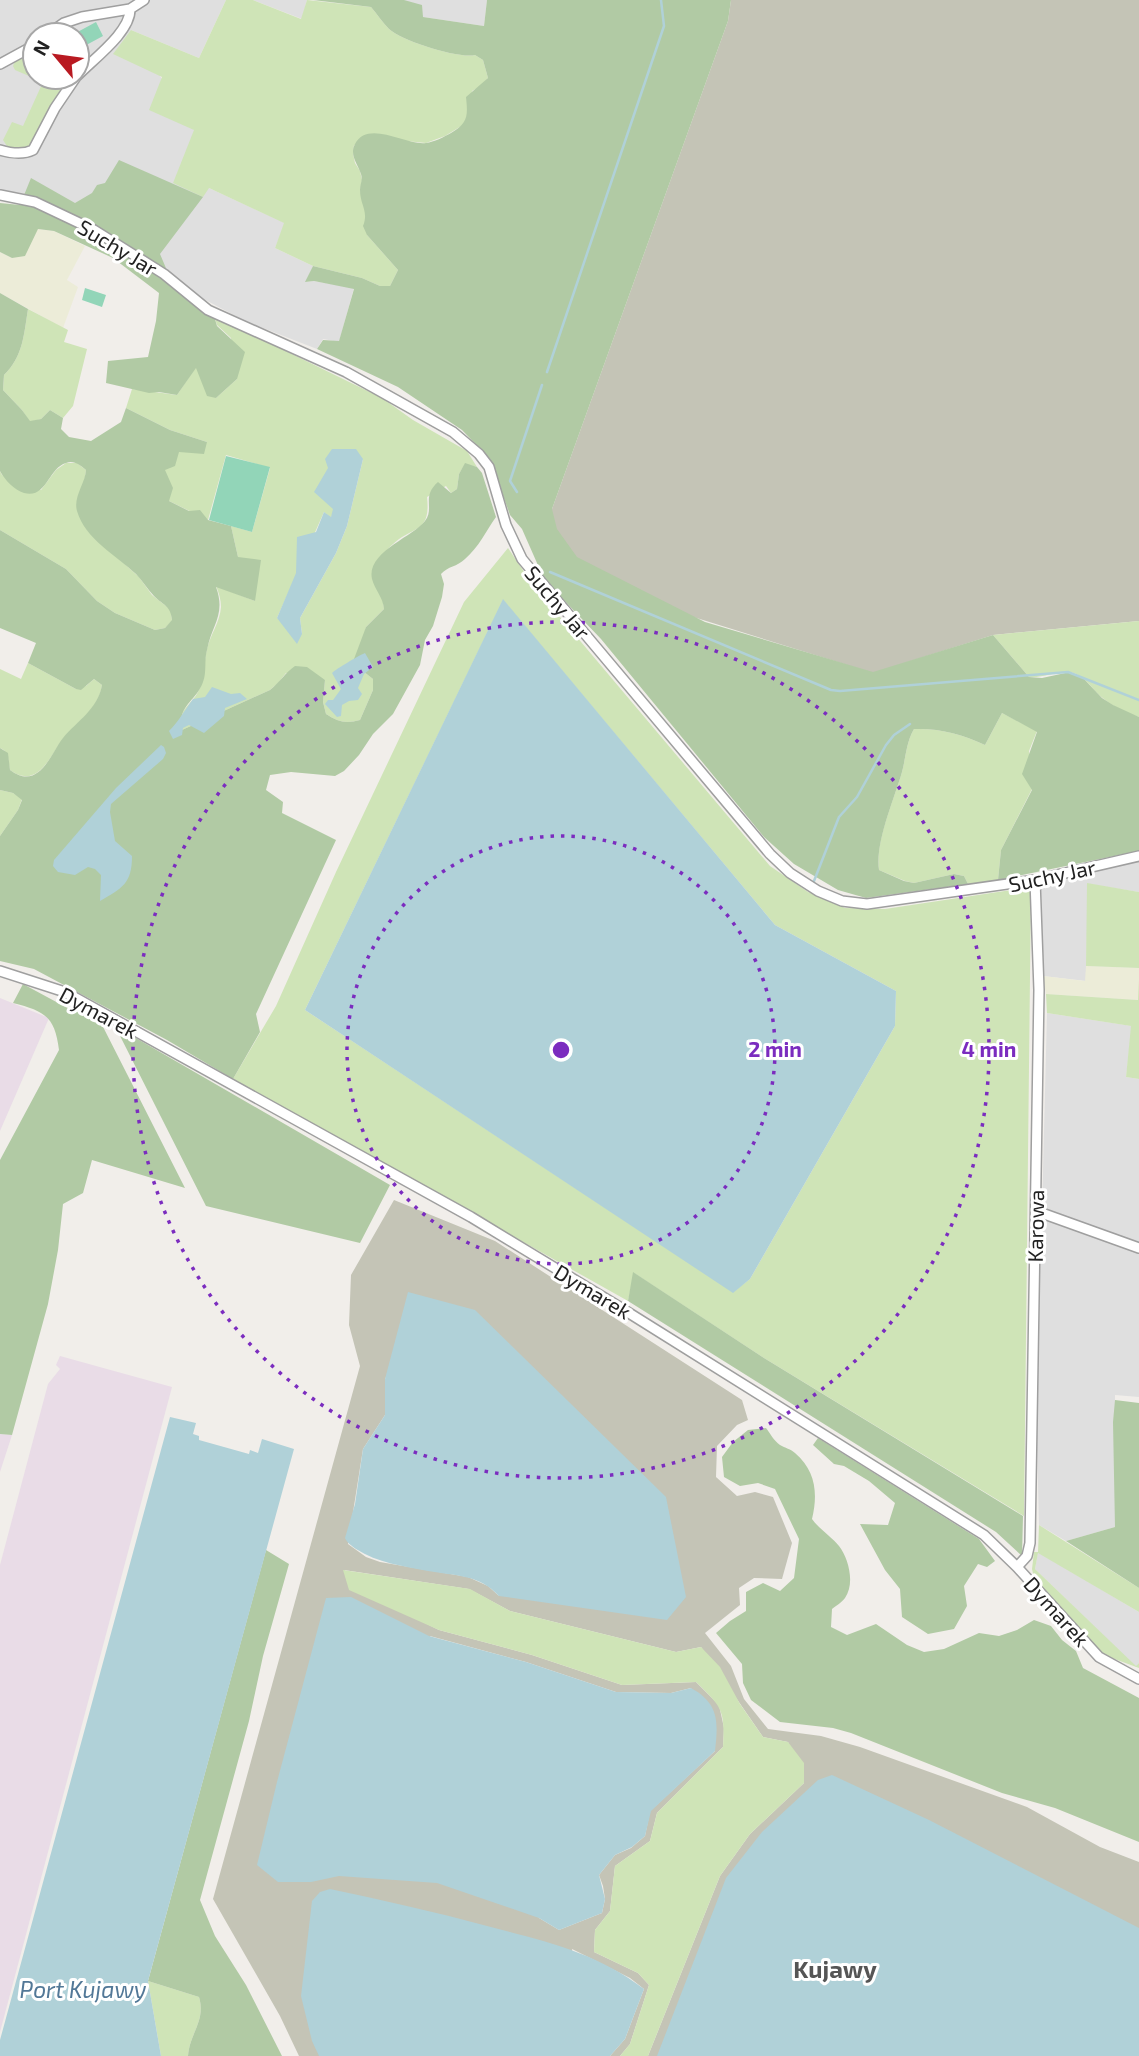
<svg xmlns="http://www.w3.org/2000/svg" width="1139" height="2056" font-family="'Exo 2',sans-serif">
<rect width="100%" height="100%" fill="#f1eeea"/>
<path fill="#dfdfdf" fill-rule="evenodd" d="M0,0H226L199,58L131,30L194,130L209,188L285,223L275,248L313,266L306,282L314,281L354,288L339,342L323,339L317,349L245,321L198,296L67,210L22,193L0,191ZM35,35H77V77H35Z
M253,0H307L302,19Z
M404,0H487L484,26L423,17Z
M1139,861V892L1088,884L1086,981L1043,976L1041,884Z
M1047,1013L1132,1026L1126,1077L1139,1079V1244L1042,1210Z
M1041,1218L1139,1251V1397L1115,1395V1527L1066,1541L1039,1525L1036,1402Z
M1038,1552L1139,1612V1663L1136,1667L1035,1569Z"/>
<path fill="#e9dce7" d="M0,998L49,1018L0,1131Z
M60,1356L172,1387L0,2032V1565L48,1384L60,1369L56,1365Z
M0,1434L12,1435L0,1472Z"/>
<path fill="#c4c4b6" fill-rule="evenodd" d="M731,0H1139V621L993,635L873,673L549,572L552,509L728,21Z
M394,1200L495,1241L742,1400L748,1420L737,1425L717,1446L716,1477L737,1496L755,1492L773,1497L792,1543L782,1579L754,1578L739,1588L740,1605L705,1633L731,1666L744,1699L768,1729L821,1736L860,1747L1027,1807L1100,1847L1139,1862V2056H648L720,1876L750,1834L804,1783L788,1742L763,1737L701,1647L676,1652L510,1611L469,1589L344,1570L413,1617L439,1630L532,1655L622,1685L696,1682L719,1705L724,1728L723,1747L657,1813L650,1841L615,1866L610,1911L595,1930L594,1952L638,1973L649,1985L630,2044L620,2056H610L625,2039L644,1989L630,1978L572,1949L582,2056H299L280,2016L213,1899L360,1366L349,1325L351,1275ZM388,1373L499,1596L488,1586L468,1577L380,1562L366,1557L348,1544L363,1449L385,1415V1379ZM430,1636L526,1662L616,1692L671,1693L691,1688L715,1751L650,1811L645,1836L631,1848L615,1855L599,1875L603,1886L605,1899L602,1913L559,1930L539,1918Z"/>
<path fill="#ececd8" d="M38,229L54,231L85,246L67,280L78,287L63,328L0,293V252L12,258Z
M1086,966L1139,968V1000L1046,994L1043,976L1085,981Z"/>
<path fill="#cfe4b7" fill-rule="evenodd" d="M226,0H253L301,19L307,0L371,7C377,14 383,23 389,29C402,41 459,59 475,55L483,60L488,78L481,86L472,91L468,117L463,125L445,136L426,143L406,141L354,145L353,154L355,163L360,171L362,180L360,190L367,217V235L398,270L390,286H380L362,278L313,266L275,248L284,223L209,188L203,197L173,183L194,130L149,110L162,77L113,54L131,30L199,58Z
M27,52L35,58V77H62L69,83L33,146L24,151L9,149L3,140L12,122L23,126L43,82L15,70L13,66L15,61Z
M28,309L68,330L64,342L87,349L73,406L63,418L50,410L41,419L30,422L22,410L3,390L4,375C23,357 24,334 28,309Z
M214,316L382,398L413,420L467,451L477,467L465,464L459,474L457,489L451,493L446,486L427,497C431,534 413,525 392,545C383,552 378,568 372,578L383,599L384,609L366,627L359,668L373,679V690L360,720C346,724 338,722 326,714L323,702L325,680L286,673L279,682L270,690L182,730C178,708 189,708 198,692C206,678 203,664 207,649C210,635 220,622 221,607C221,600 219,593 216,586L255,601L238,557L231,526L252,532L270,468L226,455L208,520L169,501L164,470L178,452L207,442L170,430L126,408L132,389L177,395L196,367L216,398L237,379L231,338L217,325ZM363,459L347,526L336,553L300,618L302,634L277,618L324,512L331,518L334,509L328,468Z
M66,463H77L86,470C83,501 67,498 88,531L139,577L152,595L171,610L172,621L165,628L155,630L115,613L97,601L66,569L0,530V471L2,475L41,490L56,470Z
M508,548L533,585L770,866L808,892L845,908L885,909L1031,887L1024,1516L764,1358L634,1273L628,1301L233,1079L276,1006L336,872L464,602ZM503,600L775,925L896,991L895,1026L750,1279L733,1292L305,1010Z
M1139,621V717C1127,713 1114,707 1104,699C1092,690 1084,673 1068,672C1055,672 1042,678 1029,677L993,635Z
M28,663L76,689L86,686L94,679L102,685C99,709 78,721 64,738C51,753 39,791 10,770C8,762 10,752 0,748V669L21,679Z
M1002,713L1037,731L1029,751L1032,789L1001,850L998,880L968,884L964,876L954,874L914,883L905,881L879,870C875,841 894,800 902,772C906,757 906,743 914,729C939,728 962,734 985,745Z
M0,790L13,793L22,799L18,810L0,836Z
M1087,883L1139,892V968L1086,966Z
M1139,980V1079L1126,1077L1131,1026L1047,1013L1046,994L1138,1000Z
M1039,1525L1139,1588V1612L1038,1553L1035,1569L1136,1666L1139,1663V1668L1101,1654L1035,1582L1032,1569L1034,1552H1038Z
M343,1570L470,1589L510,1611L676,1652L701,1647L720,1667L740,1704L763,1737L788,1742L804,1763V1783L750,1834L720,1876L648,2056H620L630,2044L649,1985L638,1973L594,1952L595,1930L610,1911L615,1866L650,1841L657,1813L723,1747C725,1710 722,1707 696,1682L622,1685L532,1655L439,1630L349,1590Z
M148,1981L199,1997C206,2021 190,2032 188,2056H161Z"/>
<path fill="#b1caa4" d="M313,0H404L422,5L423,17L484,26L487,0H731L728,21L552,509L557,529L577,557L705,622L873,672L993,635L1029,677L1042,678L1070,672L1083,678L1102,698L1113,705L1139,717V851L998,880L1001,850L1032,790L1022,774L1037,732L1002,713L985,745C962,734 939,728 914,729C906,743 906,757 902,772C894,800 875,842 879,870L904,881L914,883L954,874L964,876L968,884L866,898L838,890L794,864L764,837L601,639L536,571L537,563L522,529L510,515L490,459L462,430L398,387L317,349L323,340L339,341L354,289L314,281L305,282L313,266L362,278L380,286H390L398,270L367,235L363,226C369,211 360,205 360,190C360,184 363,180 361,174C358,164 349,155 355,144C368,119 407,146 426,143C434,142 444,137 451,133C468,123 468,116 466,97L488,78L483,60L475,55C459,59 402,41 389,29C383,23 377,14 371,7Z
M119,160L203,197L160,254L171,280L183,295L214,316L217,326L245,352L237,379L216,398L207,396L196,368L177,395L159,392L149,393L106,383L108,361L148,357L156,321L159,293L113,258L54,231L38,229L25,256L12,258L0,252V203L20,205L31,178L75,203L92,193L97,185L105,183Z
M0,293L28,309C24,334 23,357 4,375L3,390L22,410L30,421L41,419L50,410L63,418L61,429L69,437L91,441L121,422L126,408L170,430L207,442L204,454L179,452L175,466L165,470L173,488L169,501L189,511L200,510L208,520L231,526L238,557L261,560L255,601L216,587C226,615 212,624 207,650C204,660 207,672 203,682C196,702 177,705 182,730L270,690C280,682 285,673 295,666L307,667L325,680L323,702L326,714C338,722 346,724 360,720L373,690V679L359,668L354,659L366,627L384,609C383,597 375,590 372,579C366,552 413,537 425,521C435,508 421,497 438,482L451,493L457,489L459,474L465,463L477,467L482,473L496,517C486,531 479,547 465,559C457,567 448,566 441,574L444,584L442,597L433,626L425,640L420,665L393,714L373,734L359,755L344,771L335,776L291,772L270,775L266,790L283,802L282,813L336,840L256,1014L260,1032L233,1079L167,1040L34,969L0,961V836L18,810L22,800L13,793L0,790V748L8,753L10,770C39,792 51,753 63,738C77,721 98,709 102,685L94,679L81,690L76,689L28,663L36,643L0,628V530L66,569L97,601L115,613L155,630L165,628L172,620C170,605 164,606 154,596C147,589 143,581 136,574C117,556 85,539 77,511C73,497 85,484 86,470C80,465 74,460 66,463C48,468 47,499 24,493C14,490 5,480 0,471Z
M23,984L73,1011L98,1017L185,1188L92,1160L83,1193L63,1204L58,1250L48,1304L12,1435L0,1434V1160L59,1050C55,1016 44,1011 13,1003Z
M115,1026L390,1185L360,1243L206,1206Z
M633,1272L764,1358L1023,1516L1022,1556L996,1532L628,1301Z
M1115,1400L1139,1403V1588L1066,1541L1115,1527L1113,1422Z
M766,1428C770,1433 774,1441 780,1445C785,1448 791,1449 795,1453C816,1471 818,1494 812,1519C820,1530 832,1537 839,1546C849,1559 855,1584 845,1598C842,1602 836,1606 832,1609L831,1627L847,1635L876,1624L907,1645L924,1652L944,1649L979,1633L999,1636L1017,1630L1034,1620L1051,1626L1062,1640L1076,1651L1083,1668L1139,1698V1842L1055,1808L1002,1793L851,1733L833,1728L780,1722L751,1700L743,1683L742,1664L716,1633L730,1621L746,1611V1592L763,1583L780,1591L794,1578L799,1539L775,1489L758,1483L740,1486L724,1477L722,1457L733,1442L748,1430Z
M818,1438L979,1539L995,1561L987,1567L978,1564L964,1586L967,1606L954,1629L928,1634L902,1617L900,1589L885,1570L860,1524L888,1525L895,1503L869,1481L844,1466L834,1464L813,1445Z
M266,1550L289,1564L263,1656L249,1721L200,1900L215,1936L246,1985L282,2056H188C190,2032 206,2021 199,1997L148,1981Z"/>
<path fill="#92d5b8" d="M96,22L103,36L77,50V35H72Z
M85,288L106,295L102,307L82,300Z
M226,456L270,467L252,532L209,520Z"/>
<path fill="#b0d1d8" d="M332,449H356L363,459L347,526L336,553L300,618L302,634L297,644L277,618L296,573L297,537L316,532L324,512L331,517L333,509L314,492L328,468L325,459Z
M503,599L775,925L896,991L895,1026L750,1279L733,1293L305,1010Z
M365,653L373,667L364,674L358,688L362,694L358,700L349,701L342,705L341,716L337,717L325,704L328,700H333L341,689L332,673C336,669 358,656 365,653Z
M212,687L231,694L240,693L247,699L225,708L224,716L204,733L189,725L183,728L182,735L173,739L169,731C179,721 184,711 193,699L205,697Z
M161,745L164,747L166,753L163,759L111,804L110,812L115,841L132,856C132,884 122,888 100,901L101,875L95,869L88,867L75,875L58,872L53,866L54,860L116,788Z
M408,1292L475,1310L666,1497L686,1597L667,1620L499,1596C479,1574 455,1576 428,1571C403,1566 378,1563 356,1549C351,1545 348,1544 345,1538L355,1504L363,1449L385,1415V1379Z
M170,1417L196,1423L193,1434L199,1436V1440L249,1454L250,1450L258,1453L262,1439L294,1449L148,1981L161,2056H0V2040Z
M351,1597L429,1636L526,1662L616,1692L671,1693L691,1688C720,1704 718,1723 715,1751L651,1811L645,1836L632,1847L615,1855L599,1875L605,1899L602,1913L559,1930L539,1918L437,1883L339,1876L311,1882H278L257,1865L277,1782L326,1598Z
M832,1775L929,1820L1139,1928V2056H657L726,1878L762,1832L818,1780Z
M330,1889C383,1900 435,1912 487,1926C545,1941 596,1952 644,1989L625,2039L610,2056H319L312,2041L301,1996L312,1901L320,1892Z"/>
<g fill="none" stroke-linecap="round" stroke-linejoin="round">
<path stroke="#b0d1d8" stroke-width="2.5" d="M547,372L664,26L661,0
M517,492L510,481L542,385
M550,572L831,690L840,691L1068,672L1139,700
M814,881L839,817L857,797L886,745L894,735L910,724"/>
<g stroke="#9f9f9f" stroke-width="12">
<path id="minor" d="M47,35L64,23L82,17L130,9L144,0
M0,64L35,45
M77,76C92,60 131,32 130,9
M0,150C10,153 23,155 33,150L55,108L76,77
M0,195L35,202L94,230L164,274L208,310L346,372L453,432L479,454L489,467L506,525L522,559L770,854L790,873L818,891L842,901L867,904L1035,880L1139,856
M0,971L65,992L471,1217L621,1308L984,1535L1017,1567L1099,1657L1139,1679
M1036,1211L1139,1248
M1017,1567L1027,1556L1030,1543L1039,990L1035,880"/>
</g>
<use href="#minor" stroke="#fff" stroke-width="9"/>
</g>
<g fill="none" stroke="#7b2cbf" stroke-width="3.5" stroke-dasharray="3.5 7">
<circle cx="561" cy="1050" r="214"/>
<circle cx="561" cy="1050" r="428"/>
</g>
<g text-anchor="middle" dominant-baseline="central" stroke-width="6" stroke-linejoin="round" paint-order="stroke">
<g font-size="21" fill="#222" stroke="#fff">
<text transform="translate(118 247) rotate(31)">Suchy Jar</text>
<text transform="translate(558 602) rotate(50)">Suchy Jar</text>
<text transform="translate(1052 875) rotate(-12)">Suchy Jar</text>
<text transform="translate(99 1012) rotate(28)">Dymarek</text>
<text transform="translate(1035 1226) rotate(-89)">Karowa</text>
<text transform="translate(593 1291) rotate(31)">Dymarek</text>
<text transform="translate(1057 1611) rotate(48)">Dymarek</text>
</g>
<g font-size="23" font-style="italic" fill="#527897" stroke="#fff">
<text x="83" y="1989">Port Kujawy</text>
</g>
<g font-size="24" font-weight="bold" fill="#555" stroke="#fff">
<text x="835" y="1968">Kujawy</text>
</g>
</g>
<circle cx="561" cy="1050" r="10" fill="#7b2cbf" stroke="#fff" stroke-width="3.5"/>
<g font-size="21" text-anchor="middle" font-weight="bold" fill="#7b2cbf" stroke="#fff" stroke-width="6" stroke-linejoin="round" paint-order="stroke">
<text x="775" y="1057">2 min</text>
<text x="989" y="1057">4 min</text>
</g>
<g transform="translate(56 56) rotate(299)"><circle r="33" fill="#ffffff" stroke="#a7a7a7" stroke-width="2"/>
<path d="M0-5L12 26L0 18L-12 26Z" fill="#b91a22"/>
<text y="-10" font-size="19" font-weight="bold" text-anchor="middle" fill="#222222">N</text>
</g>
</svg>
